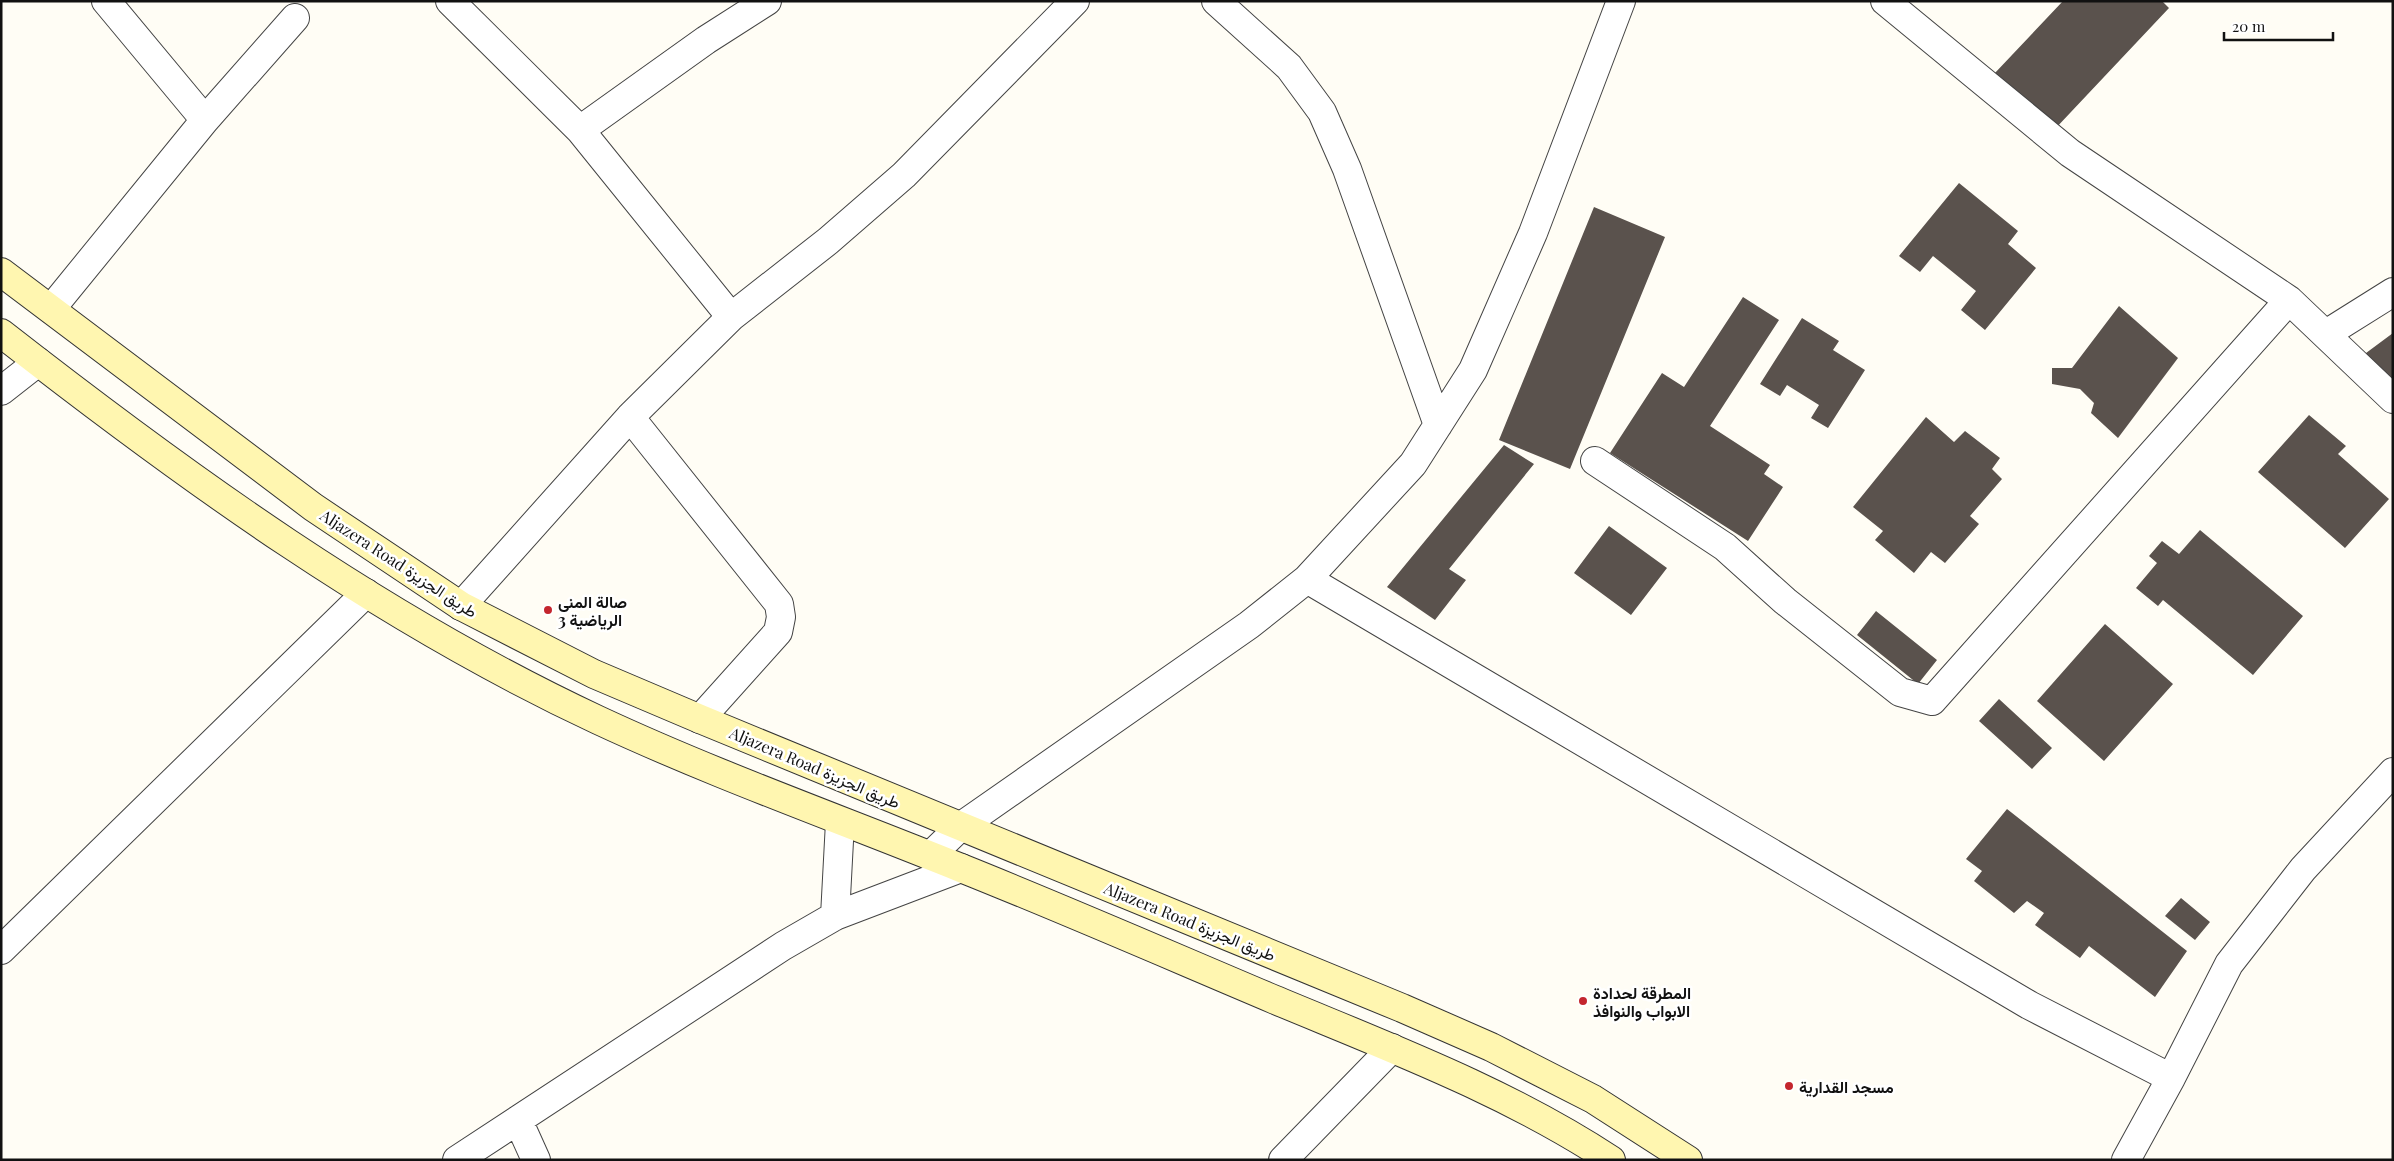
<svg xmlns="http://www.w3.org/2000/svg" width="2394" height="1161" font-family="'Playfair Display',Vazirmatn,serif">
<rect width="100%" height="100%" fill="#fffdf5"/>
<path fill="#5a524d" d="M2063,1H2162L2169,8L2054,130L1994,74Z
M1959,183L2018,231L2008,244L2036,268L1985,330L1961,310L1976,291L1933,256L1920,272L1899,256Z
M1594,207L1665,237L1570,469L1499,440Z
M1743,297L1779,320L1710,426L1770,465L1764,474L1783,487L1748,541L1610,453L1662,373L1684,387Z
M2119,306L2178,358L2118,438L2091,413L2094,403L2080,389L2052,384V368H2072Z
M1802,318L1839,341L1833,350L1865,370L1828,428L1811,418L1819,405L1787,385L1780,396L1760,384Z
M2393,333V383L2362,356Z
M2309,415L2346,446L2338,454L2389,499L2345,548L2258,472Z
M1926,417L1954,442L1965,431L2000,458L1992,469L2002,479L1970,516L1979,524L1945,563L1931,552L1914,573L1875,540L1883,531L1853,507Z
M1504,445L1534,464L1449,569L1466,580L1435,620L1387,587Z
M1609,526L1667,568L1631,615L1574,573Z
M2200,530L2303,616L2253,675L2163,600L2158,606L2136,588L2157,563L2149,556L2162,541L2179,554Z
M1876,611L1937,660L1918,684L1857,635Z
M2105,624L2173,684L2104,761L2037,701Z
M1999,699L2052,748L2032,769L1979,721Z
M2007,809L2187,951L2155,997L2089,946L2080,958L2035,925L2044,913L2027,901L2014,913L1974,881L1982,871L1966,859Z
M2181,898L2210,922L2195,940L2165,916Z"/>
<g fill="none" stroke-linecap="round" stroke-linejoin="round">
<g stroke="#444" stroke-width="30">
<path id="minor" d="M106,1L205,120
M450,1L580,130L731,317
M1216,1L1289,67L1322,112L1347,169L1438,425
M1885,1L2070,153L2289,300L2393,399
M580,130L706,40L767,1
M51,309L205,120L295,18
M2326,334L2393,292
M1,391L38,362
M630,417L779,604L781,617L778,632L700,719
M1595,461L1725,547L1785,601L1900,692L1932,701L2289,300
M1307,579L2029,1005L2171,1078L2229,964L2303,869L2393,772
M461,606L630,417L731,317L828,241L904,175L1075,1
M930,856L960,827L1249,625L1307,579L1413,464L1473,370L1533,233L1621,1
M835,916L840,822
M1,950L366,593
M518,1120L536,1160
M457,1160L783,946L835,916L961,868
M1283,1160L1392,1048
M2126,1160L2171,1078"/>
</g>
<g stroke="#333" stroke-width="30">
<path id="secondary" d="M1,272L313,507L461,606L594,674L700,719L1402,1008L1491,1047L1593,1099L1688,1160
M1,333C188,479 382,619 598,720C716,775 840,819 961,868C1066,910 1169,955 1273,999C1388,1047 1506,1091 1611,1160"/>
</g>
<use href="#minor" stroke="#fff" stroke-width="28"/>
<use href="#secondary" stroke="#fff6b0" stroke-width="28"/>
</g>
<g fill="#c4262e" stroke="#fff" stroke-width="2">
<circle cx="548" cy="610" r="5"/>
<circle cx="1583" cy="1001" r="5"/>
<circle cx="1789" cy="1086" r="5"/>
</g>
<g text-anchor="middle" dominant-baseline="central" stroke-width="5" stroke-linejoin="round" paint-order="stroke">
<g font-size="16" fill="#111" stroke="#fff">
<text transform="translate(399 563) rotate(33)">Aljazera Road طريق الجزيزة</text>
<text transform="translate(815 767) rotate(23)">Aljazera Road طريق الجزيزة</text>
<text transform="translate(1190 921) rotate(22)">Aljazera Road طريق الجزيزة</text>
</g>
<g font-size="16" font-weight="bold" fill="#111" stroke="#fff" text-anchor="start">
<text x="558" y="601">صالة المنى<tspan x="558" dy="18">الرياضية 3</tspan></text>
<text x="1593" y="992">المطرقة لحدادة<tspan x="1593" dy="18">الابواب والنوافذ</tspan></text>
<text x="1799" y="1086">مسجد القدارية</text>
</g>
</g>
<rect width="2394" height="1161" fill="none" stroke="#111111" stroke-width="5"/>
<path d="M2224 32v8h109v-8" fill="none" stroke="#111111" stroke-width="2.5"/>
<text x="2232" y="32" font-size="15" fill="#111111" stroke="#ffffff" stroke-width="4" paint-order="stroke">20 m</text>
</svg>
